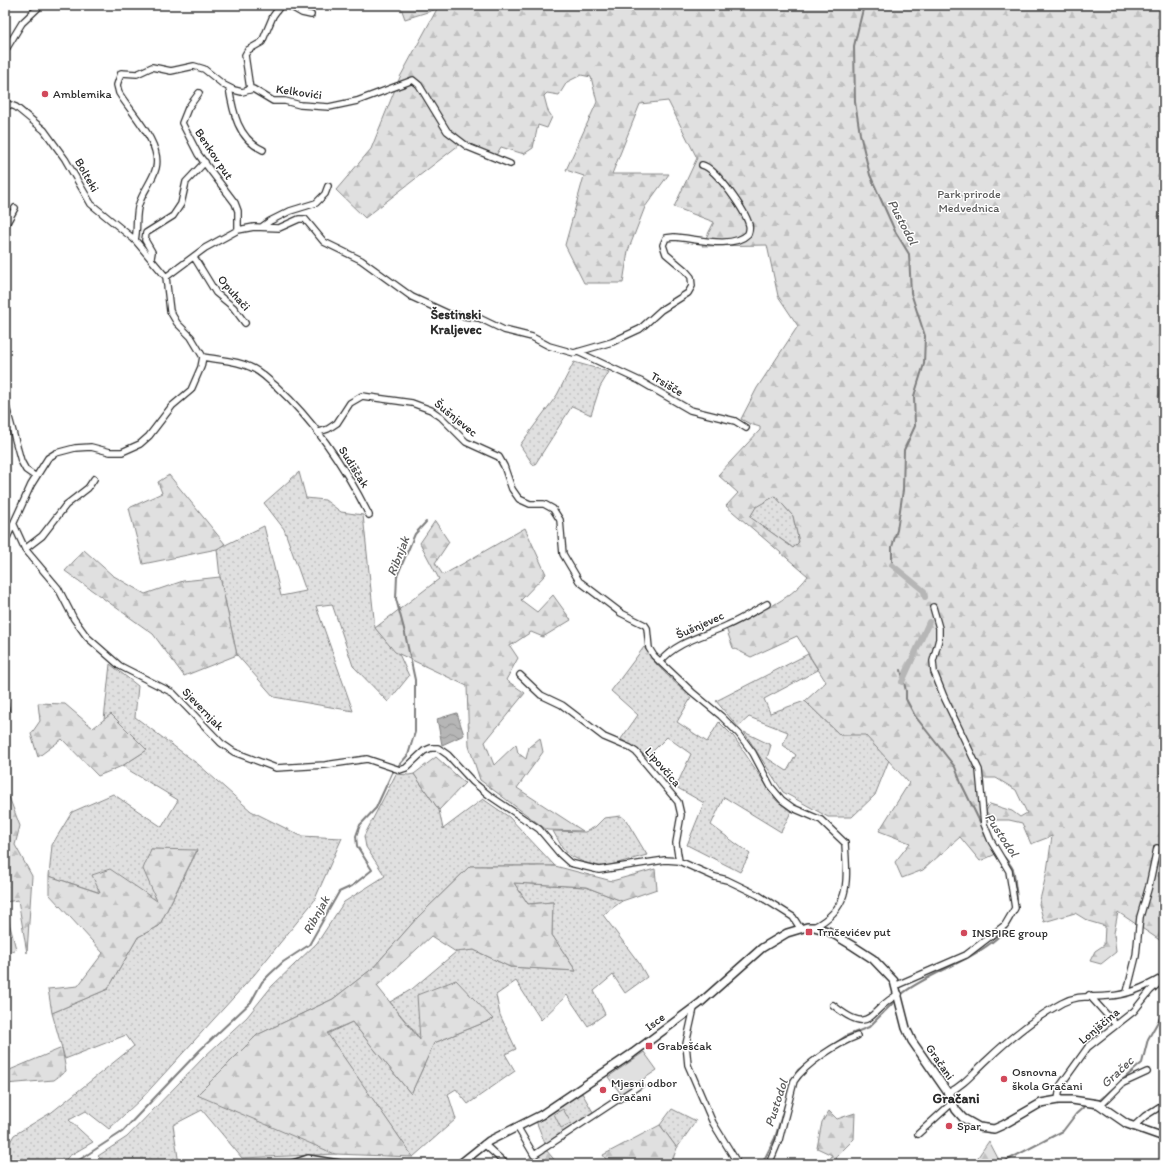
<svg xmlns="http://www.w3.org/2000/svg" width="1169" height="1169" font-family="Itim,sans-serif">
<defs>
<pattern id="grass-dots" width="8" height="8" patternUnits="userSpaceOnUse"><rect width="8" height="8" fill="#e0e0e0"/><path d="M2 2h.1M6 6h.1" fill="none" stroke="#c0c0c0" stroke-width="1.8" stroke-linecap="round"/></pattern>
<pattern id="forest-firs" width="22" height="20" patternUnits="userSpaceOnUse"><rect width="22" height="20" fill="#e0e0e0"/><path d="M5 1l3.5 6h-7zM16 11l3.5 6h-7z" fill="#c0c0c0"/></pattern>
<pattern id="cemetery-stones" width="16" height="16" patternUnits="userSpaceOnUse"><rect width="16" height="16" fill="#e0e0e0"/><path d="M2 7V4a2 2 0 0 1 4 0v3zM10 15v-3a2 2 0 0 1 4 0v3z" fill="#c0c0c0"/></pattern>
<pattern id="water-waves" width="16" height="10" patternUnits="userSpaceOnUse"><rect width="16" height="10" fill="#b6b6b6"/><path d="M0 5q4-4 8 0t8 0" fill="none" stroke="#949494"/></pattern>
</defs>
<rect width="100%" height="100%" fill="#fff"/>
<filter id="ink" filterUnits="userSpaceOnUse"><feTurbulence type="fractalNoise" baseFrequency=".025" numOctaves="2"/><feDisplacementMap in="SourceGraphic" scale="8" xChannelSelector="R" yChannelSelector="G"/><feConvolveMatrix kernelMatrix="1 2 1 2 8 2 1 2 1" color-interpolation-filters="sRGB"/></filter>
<g filter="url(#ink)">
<path fill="url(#grass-dots)" stroke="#868686" d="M574,362L609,372L600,387L591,415L572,406L534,466L520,445L557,395Z
M299,472L306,498L325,500L341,512L363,515L375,628L399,654L409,676L388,702L353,666L332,604L316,606L353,711L274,697L237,655L220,577L217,549L264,526L281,596L306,591L284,529L264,503Z
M775,496L793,516L799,542L793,548L750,517L756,506Z
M644,647L657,665L691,698L677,722L707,742L719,722L734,737L776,800L791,812L781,832L724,797L711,825L750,854L740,872L687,845L704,803L676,787L691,754L667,737L647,757L621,739L638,715L611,691Z
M808,654L818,670L764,699L770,713L805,701L840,735L865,734L889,760L875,795L852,817H828L783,792L744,732L771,745L767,758L787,771L796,755L783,745L788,732L749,717L738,727L716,701Z
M110,664L138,686L135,717L199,765L251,811L301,836L342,838L314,901L254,975L142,1098L109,1129L86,1111L69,1120L93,1142L69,1156L62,1164H5V1151L14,1135L52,1112L134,1046L126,1035L65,1059L52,1013L108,989L138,937L159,926L197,851L151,849L157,902L101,893L49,876L52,845L72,812L113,794L162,827L178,800L122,766L147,750L111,715L104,720Z
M396,774L409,775L414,774L439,810L443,829L483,799L509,817L555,866H470L417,918L373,968L333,999L257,1035L337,1154L242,1158L202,1110L173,1125L179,1164H106L98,1156L127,1137L204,1057L247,1017L272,986L317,943L344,902L385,876L366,847L364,836Z
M621,816L626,820L647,855L603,867L583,862L569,855L562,847L553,831L585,832L595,827L604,818Z
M514,883L586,887L622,901L603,915L639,963L647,977L625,993L613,975L594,991L605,1014L588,1026L567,995L541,1020L516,981L496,995L500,1015L516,1049L505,1054L515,1071L468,1104L456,1089L448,1094L456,1119L413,1157L327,1034L352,1022L411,1094L434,1043L493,1019L421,1040L390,1002L412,989L456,952L474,950L510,967L576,971L552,935L553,902L528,904Z
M582,1093L593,1112L563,1132L546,1146L536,1121Z
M672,1109L696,1121L677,1148L660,1125Z"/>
<path fill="url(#forest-firs)" stroke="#868686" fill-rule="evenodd" d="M400,5H1164V933L1161,941L1118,912L1114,933L1116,952L1101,964L1090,961L1095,951L1104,945L1105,926L1088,921L1075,913L1044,922L1039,904L1047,871L1052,836L1031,844L1022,823L1009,820H993L986,811L990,804L1012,811L1020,817L1027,813L1016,790L996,778H980L983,827L996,854L980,861L960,837L923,870L902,878L895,862L910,843L879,831L909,783L865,735H840L805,701L826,682L797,636L751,657L733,648L726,628C755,614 789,602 808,576L726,506L738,493L718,475L760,430V427L750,424L741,419L757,388L798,326L778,296L767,245L702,246L714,222L674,207L697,158L668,101L640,104L612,174H669L645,207L628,251L623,283H584L565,245L584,176L566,170L597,102L591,77L581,75L567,82L559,95L547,93L544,96L548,111L552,117L547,128L538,125L533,148L524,154L501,147L495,157L480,151L464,141L365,218L336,190L371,149L400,77L437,9L405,19ZM775,496L793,516L799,542L793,548L750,517L756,507Z
M169,475L225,544L217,549L143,564L129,508L162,493L158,482Z
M435,521L449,542L435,563L443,575L525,528L546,574L521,600L537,612L553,595L571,620L543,637L531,632L510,646L518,658L506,680L525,693L485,742L494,765L516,744L518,753L526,759L529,747L540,738L543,752L517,788L583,831L547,830L480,780L469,746L467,686L395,652L375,628L439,579L420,543Z
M84,550L112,575L145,594L183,581L220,577L237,655L184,676L153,634L65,571Z
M38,703L65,704L93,728L111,714L147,750L122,766L98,776L62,739L38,757L31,734L40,721Z
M436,757L465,783L439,810L414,774Z
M9,797L20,826L15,845L32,876L27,953L18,900L5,902V810Z
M151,849L197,850L159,926L138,937L108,989L52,1013L48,989L78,986L103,953L49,894V876L100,893L92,875L110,869L157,901L143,869Z
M470,866H555L612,881L655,869L657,889L622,901L586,887L514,883L528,904L553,902L552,935L576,971L510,967L474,950L456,952L431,936L377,986L420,1040L417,995L456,980L493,1019L434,1043L411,1094L352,1022L327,1033L413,1157L335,1154L197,1095L257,1035L333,999L373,968L417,918Z
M5,907L16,949L5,954Z
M5,1007L10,1053L5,1052Z
M62,1048L66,1071L54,1080L5,1084V1072Z
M829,1111L837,1119L855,1113L854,1139L837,1156L835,1164H828L832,1155L817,1148L822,1122Z
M660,1125L677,1148L671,1164H609L603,1155Z
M989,1141L1001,1164H977L976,1160Z"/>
<path fill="url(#cemetery-stones)" stroke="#868686" d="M546,1150L558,1164H522L532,1156L534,1158Z"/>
<path fill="#e0e0e0" stroke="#868686" d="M644,1052L657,1070L621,1094L608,1077Z
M563,1109L571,1123L561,1128L554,1114Z"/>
<path fill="url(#water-waves)" stroke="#7e7e7e" d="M457,713L464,735L442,745L437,719Z"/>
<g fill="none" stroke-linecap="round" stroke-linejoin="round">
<path stroke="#7e7e7e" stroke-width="2" d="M864,5L854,46L855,102L860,134L870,175L895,231L909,254L911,293L925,336L924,364L914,396L915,426L904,450L903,490L897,530L892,547V565
M901,670L906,691V699L915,716L955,767L961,783L982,826
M902,994C936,965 1026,949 1016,890C1013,871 1017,872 1004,857
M834,1044L846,1036L869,1027L894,1002
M791,1081L798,1070L815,1057
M1121,1081L1142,1063L1148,1039L1164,1011
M1100,1100L1117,1085
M73,1164L122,1132L200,1050L251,1002L262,982L270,974L283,962L309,945L339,892L352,886L372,870L357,846L356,836L360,825L376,808L392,773L408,755L415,732V680L404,629L396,599L397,576L415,534L426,522
M762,1164L775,1138L785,1105
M1000,1164L1063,1131L1076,1114L1086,1105"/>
<path stroke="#b6b6b6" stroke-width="6" d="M892,565L924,591L925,597
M902,682L929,622"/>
<g stroke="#2b2b2b" stroke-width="8">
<path id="minor" d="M288,5L302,13L311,15
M5,51L22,23L41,5
M229,88C233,112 238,139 263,150
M250,89L245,55L248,50L262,42L273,16L281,5
M199,93L188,108L182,123L198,154L235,203L238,211V230
M5,103L16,107L44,130L65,159L91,204L135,240L166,277
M5,226L15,208
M263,226L270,221L290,211L316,203L325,194L328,186
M135,240C138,228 135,215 139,204C143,191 153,180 156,168C162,143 131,113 119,93L117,85L121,73L137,74L152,67L171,71L194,66L204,69L224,85L234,90L242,92L253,89L273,101H285L300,105L329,107L357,101L413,80L419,85L447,131L468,147L510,164
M194,257L216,293L233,307L245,323
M151,258L152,252L145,240L146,233L173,216L181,204L186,182L205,162
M578,352L640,381L690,410L735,421L746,428
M203,357C218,360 236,360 250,367C261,371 268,380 277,387C316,423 345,467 369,515
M5,403L21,461L26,470L36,477
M319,432L328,429L337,423L350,403L362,396L412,403L431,410L441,417L466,442L499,457L504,466L512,489L519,499L530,504H544L553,509L560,520L563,554L579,581L621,613L645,625L647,628L649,648L654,656L692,692L721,716L739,734L753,753L771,787L782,800L793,808L821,820L845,843C847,880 852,907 814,927
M14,525L25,549L58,588L74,619L87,637L120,666L173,693L221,743L234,752L276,768L325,765L367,759L400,770L406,768L424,751L431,748H438L448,755L473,782L490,796L539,829L560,854L570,863L599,870L665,860L679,861L715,877L727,880L758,895L793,917L800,928
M5,542L31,485L48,458L56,453L75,448L91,447L110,452H122L140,444L149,436L172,406L191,390L201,367L203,357L191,337L177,323L170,311L166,277L205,248L238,230L254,227L279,228L299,219H305L324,242L361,260L412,297L449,314L479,318L504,330L532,337L549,346L574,353L612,342L640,329L661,310L688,293L692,286L691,277L685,270L666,254L663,245L666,238L674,237C694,238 732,250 748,234C749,231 750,229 749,225C746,212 716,168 702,165
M25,549L42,536L66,505L88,488L94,479
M660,662C677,641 705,636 728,625C742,619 754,611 767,604
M520,675L541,695L562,705L604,737L630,748L636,752L678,802L681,815L676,843L679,861
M5,705L6,710
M897,985L966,955L1005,925L1015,908L1009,871L991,841L984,824L979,770L944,697L934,672L933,661L939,639V628L933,607
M1127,992L1136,956L1140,917L1149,886L1157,848
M1089,995L1116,1025
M833,1005C873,1038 868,1009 899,994
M694,1008L686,1044L688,1065L713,1123L738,1164
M948,1093C964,1085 974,1072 987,1060C1009,1039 1034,1018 1062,1003C1080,994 1090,998 1109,996C1128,995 1146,987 1163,977
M1058,1100L1060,1086L1088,1047L1134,1011L1150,991L1160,982
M1101,1105L1123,1083L1147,1072
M1133,1127L1145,1116L1164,1104
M518,1128L534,1155L640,1085
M918,1134L952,1103
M484,1144L506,1164
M769,1164L779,1140L794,1081C805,1064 838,1043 857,1036"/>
</g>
<g stroke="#2b2b2b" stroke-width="10">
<path id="tertiary" d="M293,1164L308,1159L339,1164
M460,1164L489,1141L541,1115L633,1053L700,1003L762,948L787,933L807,927H814L828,931L853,946L873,959L894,981L906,1028L912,1041L948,1093L956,1110L963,1118L979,1127L994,1129L1003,1125L1041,1103L1058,1100H1072L1098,1104L1127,1124L1164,1137"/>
</g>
<use href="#minor" stroke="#fff" stroke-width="5.5"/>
<use href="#tertiary" stroke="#fff" stroke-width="7"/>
</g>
</g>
<g fill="#d1495b" stroke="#fff" stroke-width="1.5">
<circle cx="45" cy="94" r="4"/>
<rect x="805" y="928" width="8" height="8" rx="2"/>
<circle cx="964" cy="933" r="4"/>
<rect x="645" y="1042" width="8" height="8" rx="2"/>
<circle cx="1004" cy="1079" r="4"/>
<circle cx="603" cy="1090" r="4"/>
<circle cx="949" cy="1126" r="4"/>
</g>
<g text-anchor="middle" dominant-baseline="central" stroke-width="3" stroke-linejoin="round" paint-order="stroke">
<g font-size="12" fill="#2b2b2b" stroke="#fff">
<text transform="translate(299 92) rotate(8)">Kelkovići</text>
<text transform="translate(214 154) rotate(56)">Benkov put</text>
<text transform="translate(87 175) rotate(61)">Bolteki</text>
<text transform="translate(234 293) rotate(49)">Opuhači</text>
<text transform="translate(667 384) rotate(31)">Trsišče</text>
<text transform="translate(456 418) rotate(39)">Šušnjevec</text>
<text transform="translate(354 467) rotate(58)">Sudiščak</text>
<text transform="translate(700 625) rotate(-24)">Šušnjevec</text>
<text transform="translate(203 709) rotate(46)">Sjevernjak</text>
<text transform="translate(663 767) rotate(49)">Lipovčica</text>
<text transform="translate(655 1022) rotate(-37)">Isce</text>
<text transform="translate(1099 1026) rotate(-40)">Lonjščina</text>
<text transform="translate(940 1062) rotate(55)">Gračani</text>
</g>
<g font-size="12" fill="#2b2b2b" stroke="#fff" text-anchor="start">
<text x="53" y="94">Amblemika</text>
<text x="817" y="932">Trnčevićev put</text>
<text x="972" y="933">INSPIRE group</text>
<text x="657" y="1046">Grabešćak</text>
<text x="1012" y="1072">Osnovna<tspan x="1012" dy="14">škola Gračani</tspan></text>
<text x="611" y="1083">Mjesni odbor<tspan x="611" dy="14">Gračani</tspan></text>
<text x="957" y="1126">Spar</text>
</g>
<g font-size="12" fill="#585858" stroke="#fff">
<text x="969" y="194">Park prirode<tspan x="969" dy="14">Medvednica</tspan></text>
</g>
<g font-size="13" font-style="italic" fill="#5c5c5c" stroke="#fff">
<text transform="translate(903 222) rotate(62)">Pustodol</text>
<text transform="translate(398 556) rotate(-69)">Ribnjak</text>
<text transform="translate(1002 835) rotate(56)">Pustodol</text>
<text transform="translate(316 915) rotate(-61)">Ribnjak</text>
<text transform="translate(1117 1072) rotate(-43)">Gračec</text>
<text transform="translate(776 1103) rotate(-72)">Pustodol</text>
</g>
<g font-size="13" font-weight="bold" fill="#2b2b2b" stroke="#fff">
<text x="456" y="314">Šestinski<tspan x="456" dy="15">Kraljevec</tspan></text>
</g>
<g font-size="14" font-weight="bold" fill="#2b2b2b" stroke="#fff">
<text x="956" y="1098">Gračani</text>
</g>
</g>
<rect width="1169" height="1169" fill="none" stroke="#fff" stroke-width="20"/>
<rect x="10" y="10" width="1149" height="1149" fill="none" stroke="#2b2b2b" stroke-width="1.5" filter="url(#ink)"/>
</svg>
